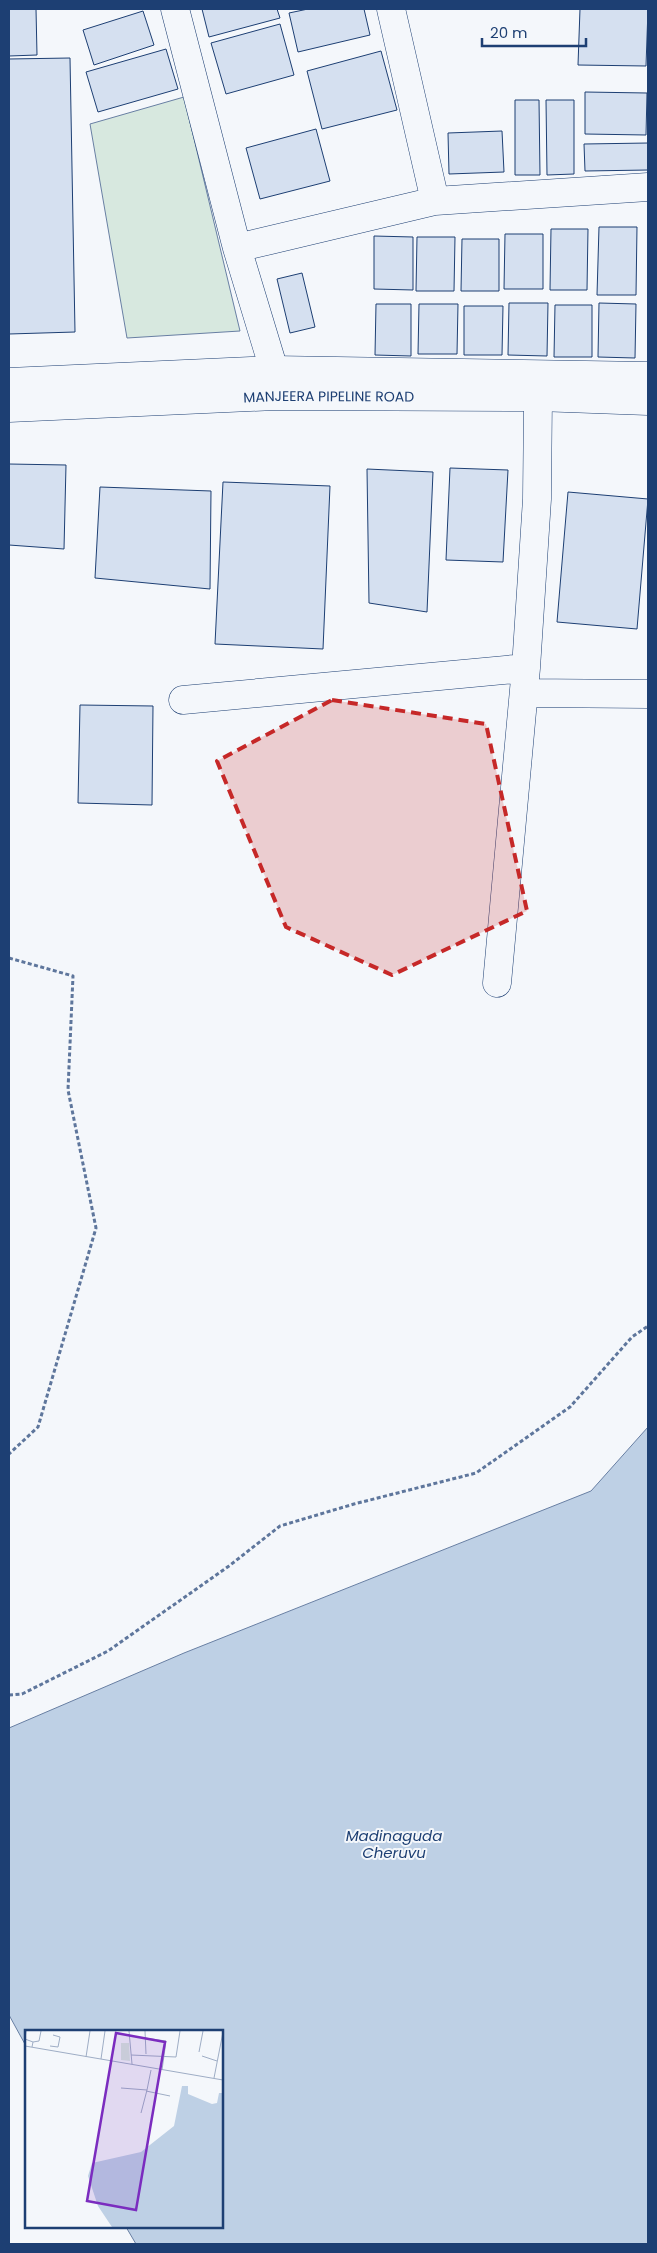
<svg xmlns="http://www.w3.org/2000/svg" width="657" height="2253" font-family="Poppins,sans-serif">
<rect width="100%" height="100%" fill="#f4f7fb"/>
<path fill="#d7e8df" stroke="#687fa3" d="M184,97L240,331L127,338L90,124Z"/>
<path fill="#bed0e5" stroke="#687fa3" d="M648,1427V2244H136L126,2227H221V2032H26V2046L9,2015V1728L184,1653L591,1491Z"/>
<path fill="#d5e0f0" stroke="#1d3f73" d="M9,9H36L37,55L9,56Z
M202,9H277L280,18L209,37Z
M308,9H364L370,35L298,52L289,13Z
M580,9H648L646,66L578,65Z
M143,11L154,45L94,65L83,30Z
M280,24L294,75L226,94L211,43Z
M166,49L178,89L98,112L86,72Z
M381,51L397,110L322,129L307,71Z
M70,58L75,332L9,334V59Z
M585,92L647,93L646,135L585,134Z
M515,100H539L540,175H515Z
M546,100H574V174L547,175Z
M316,129L330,181L260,199L246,148Z
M502,131L504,172L449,174L448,133Z
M648,143V170L585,171L584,144Z
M599,227H637L636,295H597Z
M551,229H588L587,290H550Z
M505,234H543V289H504Z
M374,236L413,237V290L374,289Z
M417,237H455L454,291H416Z
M462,239H499V291H461Z
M302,273L315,327L290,333L277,279Z
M509,303H548L547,356L508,355Z
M599,303L636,304L635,358L598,357Z
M376,304H411V356L375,355Z
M419,304H458L457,354H418Z
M555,305H592V357H554Z
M464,306H503L502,355H464Z
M9,464L66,465L64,549L9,545Z
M450,468L508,470L503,562L446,560Z
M367,469L433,472L427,612L369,603Z
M223,482L330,486L323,649L215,644Z
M100,487L211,491L210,589L95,578Z
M568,492L648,499L637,629L557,622Z
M80,705L153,706L152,805L78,803Z"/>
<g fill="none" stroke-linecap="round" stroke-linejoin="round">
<g stroke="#1d3f73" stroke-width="29">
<path id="street" d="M175,9L237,248L274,370
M391,9L435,201
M237,248L435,201L648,187
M525,693L648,694
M183,700L526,668L537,499L538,397
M497,983L526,668"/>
</g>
<g stroke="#1d3f73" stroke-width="29">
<g id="secondary">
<path d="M9,382L274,370L648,376"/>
<path id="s1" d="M9,408L275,396L538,397L648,401"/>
</g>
</g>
<path stroke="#5e769c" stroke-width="3" stroke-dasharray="4 2.5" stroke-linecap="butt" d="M9,958L73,976L68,1090L96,1228L38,1427L9,1454
M9,1695L22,1694L108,1651L229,1566L280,1526L354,1504L476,1473L570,1407L632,1337L648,1326"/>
<use href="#street" stroke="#f4f7fb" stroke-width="28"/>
<use href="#secondary" stroke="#f4f7fb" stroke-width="28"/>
</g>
<path fill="#c62828" fill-opacity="0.2" stroke="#c62828" stroke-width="4" stroke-dasharray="10 6" stroke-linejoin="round" d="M332,700L486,724L527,911L392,975L286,927L217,761Z"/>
<g text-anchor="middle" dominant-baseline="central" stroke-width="4" stroke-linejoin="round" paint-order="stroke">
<g font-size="14" fill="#1d3f73" stroke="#f4f7fb">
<text stroke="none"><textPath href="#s1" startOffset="320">MANJEERA PIPELINE ROAD</textPath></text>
</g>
<g font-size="15" font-style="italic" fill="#1d3f73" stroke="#f4f7fb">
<text x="394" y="1835">Madinaguda<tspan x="394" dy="17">Cheruvu</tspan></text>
</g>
</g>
<g transform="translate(25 2030)">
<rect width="198" height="198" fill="#f4f7fb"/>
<path d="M96,13H104L105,31L96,30Z" fill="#d7e8df"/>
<path d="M157,56H163V64L187,74L192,73L194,63H197V197H87L73,176L63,146L67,133L116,122L149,96Z" fill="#bed0e5"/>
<path fill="none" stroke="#9eadc5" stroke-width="1" d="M1,1L0,9L8,12M104,1L107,34M120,1L121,24M120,8L141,11L137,40M0,16L198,50M25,16L33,17L35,7L28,5M7,17L8,12L14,11L16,1M174,22L178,1M106,25L151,27L155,1M177,26L192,31M61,27L65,1M76,29L80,1M189,48L198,2M96,58L122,60L126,40M121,61L145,66M116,83L122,60"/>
<path fill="#7b2cbf" fill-opacity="0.15" stroke="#7b2cbf" stroke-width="2.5" d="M91,3L140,12L111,180L62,171Z"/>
<rect width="198" height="198" fill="none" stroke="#1d3f73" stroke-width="2.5"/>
</g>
<rect width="657" height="2253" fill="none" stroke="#1d3f73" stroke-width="20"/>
<path d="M482 38v8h104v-8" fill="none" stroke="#1d3f73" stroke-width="2.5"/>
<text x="490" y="38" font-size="15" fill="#1d3f73" stroke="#f4f7fb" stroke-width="4" paint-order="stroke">20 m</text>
</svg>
